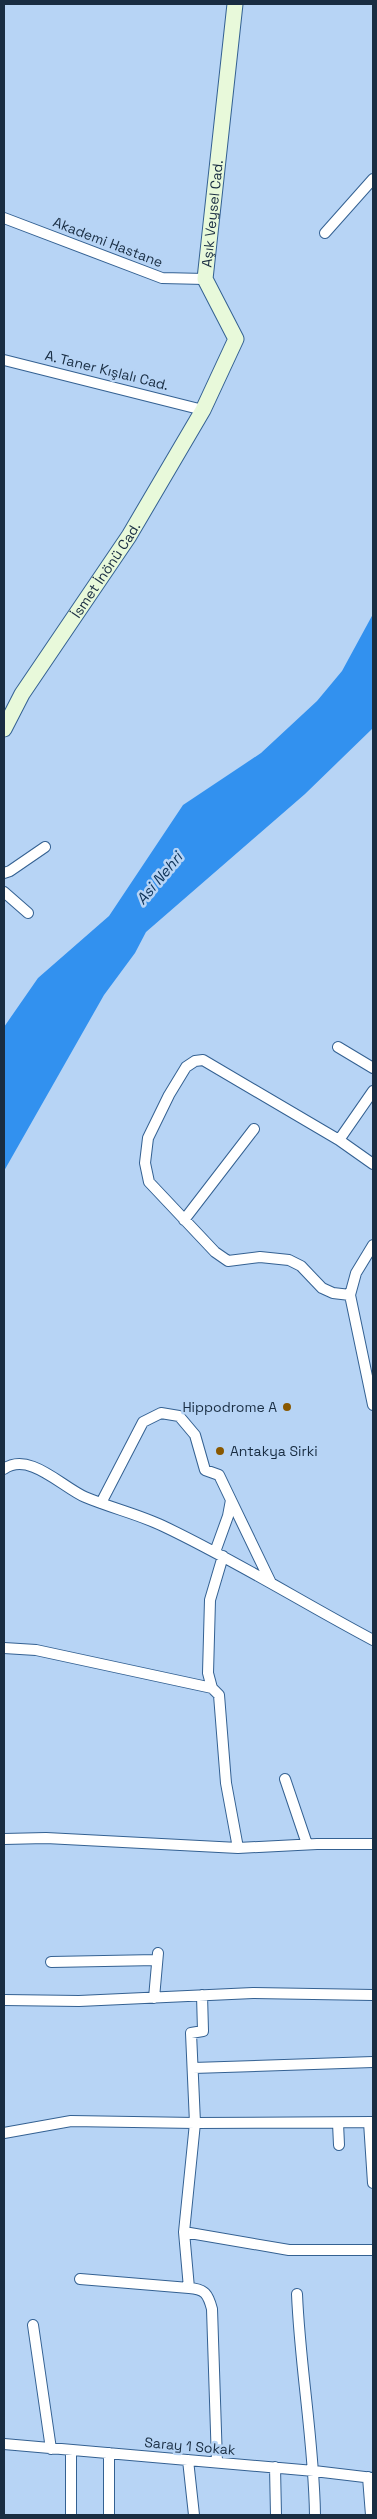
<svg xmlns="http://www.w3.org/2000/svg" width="377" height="2519" font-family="'Space Grotesk',sans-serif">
<rect width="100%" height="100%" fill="#b7d4f5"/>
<path fill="#3291ef" d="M373,614V728L305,794L146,932L135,953L104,995L4,1171V1027L38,978L109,916L183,805L261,753L317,701L342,671Z"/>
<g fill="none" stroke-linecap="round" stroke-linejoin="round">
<g stroke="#346192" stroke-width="12">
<path id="street" d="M4,218L162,278L205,279
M325,233L373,179
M4,360L203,410
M4,873L10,871L45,847
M4,892L28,913
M338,1047L373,1068
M339,1140L373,1091
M184,1220L254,1129
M373,1245L356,1273L350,1295L373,1405
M350,1295L333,1293L322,1288L301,1266L289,1260L260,1257L228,1261L215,1252L149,1182L145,1163L148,1138L169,1095L186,1067L195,1061L203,1060L339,1140L373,1164
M4,1469C29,1451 62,1487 85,1497C111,1508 138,1514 163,1526C235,1560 303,1603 373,1640
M231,1500L271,1583
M101,1503L143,1422L161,1413L179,1416L195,1435L205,1470L219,1475L231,1500L228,1516L215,1552
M223,1556L210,1600L208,1673L212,1688L219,1695L226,1783L238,1848
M4,1648L36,1650L212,1688
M285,1779L307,1844
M4,1839L46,1838L238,1848L317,1844H373
M51,1962L157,1960
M202,1995L203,2031L191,2033L195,2123L184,2232L189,2288C205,2289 208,2294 212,2309L217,2462
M154,1998L158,1953
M4,2000L79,2001L253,1993L373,1995
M193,2068L373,2062
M369,2122L373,2183
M338,2123L339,2145
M4,2133L71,2121L195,2123L373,2122
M184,2232L289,2250H373
M80,2279L189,2288
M297,2294C300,2368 314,2441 315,2515
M33,2325L51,2449
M4,2444L314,2471L373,2478
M71,2451V2515
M109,2453V2515
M188,2460L194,2515
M275,2467L276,2515
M368,2477L371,2515"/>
</g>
<g stroke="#346192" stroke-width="17">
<g id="secondary">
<path id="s1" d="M4,729L22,694L129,536L203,410L236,339L205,279L235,4"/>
</g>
</g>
<use href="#street" stroke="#fff" stroke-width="10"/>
<use href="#secondary" stroke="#e8f9da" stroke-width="15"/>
</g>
<g fill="#895800" stroke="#b7d4f5" stroke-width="2">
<circle cx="287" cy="1407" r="5"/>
<circle cx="220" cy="1451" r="5"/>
</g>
<g text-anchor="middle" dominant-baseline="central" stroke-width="5" stroke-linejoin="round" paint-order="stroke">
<g font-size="14" fill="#192d42" stroke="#b7d4f5">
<text stroke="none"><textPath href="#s1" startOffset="588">Aşık Veysel Cad.</textPath></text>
<text transform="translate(108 242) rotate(21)">Akademi Hastane</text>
<text transform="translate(107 370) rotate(14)">A. Taner Kışlalı Cad.</text>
<text stroke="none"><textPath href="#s1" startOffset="189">İsmet İnönü Cad.</textPath></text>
<text transform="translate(190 2446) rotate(5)">Saray 1 Sokak</text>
</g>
<g font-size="14" fill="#192d42" stroke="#b7d4f5" text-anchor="end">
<text x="277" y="1407">Hippodrome A</text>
<text x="230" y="1451" text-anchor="start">Antakya Sirki</text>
</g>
<g font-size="15" font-style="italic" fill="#0e3358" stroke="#b7d4f5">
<text transform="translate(159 878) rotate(-50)">Asi Nehri</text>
</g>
</g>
<rect width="377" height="2519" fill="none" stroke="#192d42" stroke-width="10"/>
</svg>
